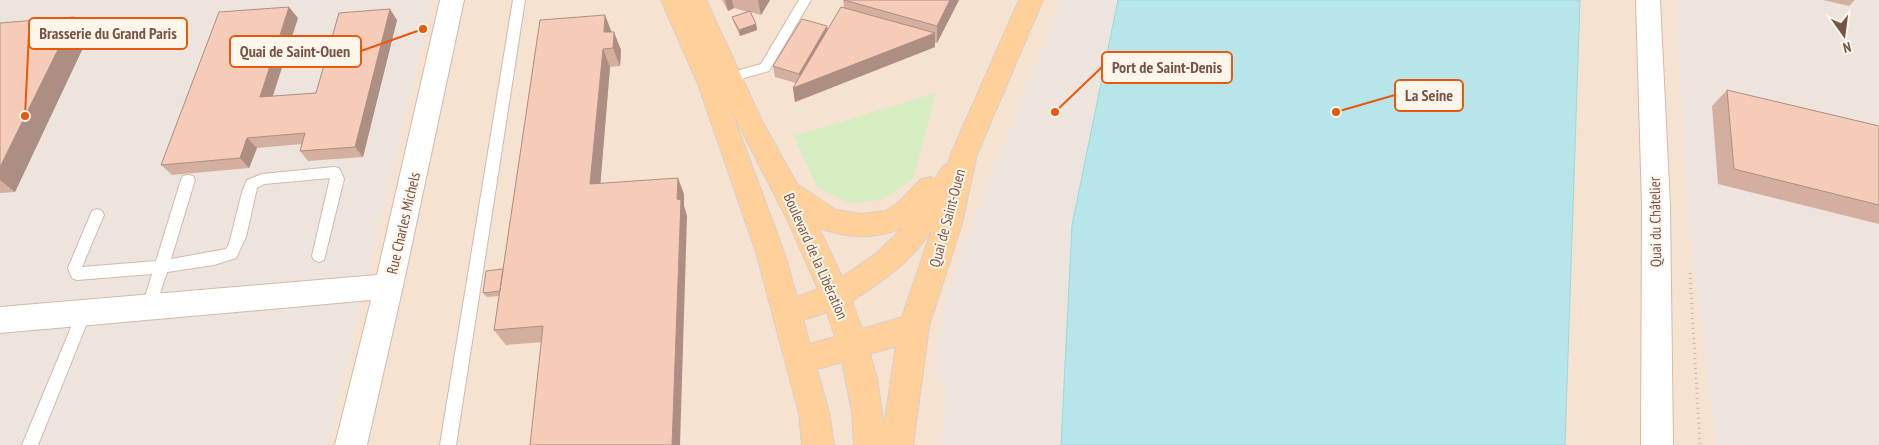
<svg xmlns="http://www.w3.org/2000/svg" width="1879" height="445" font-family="'PT Sans Narrow',sans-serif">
<rect width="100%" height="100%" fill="#fef1e3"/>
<path fill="#f6e2d1" d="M0,0H1330L1307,445H0Z
M1580,0H1879V445H1565Z"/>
<path fill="#ede4de" d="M0,0H433L328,445H0Z
M1061,0H1118L1072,225L1061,445H939L943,437L946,395L940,376L934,370L946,299L962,247Z
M1676,0H1879V445H1717L1688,218Z"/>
<path fill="#d6edc1" d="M936,93L913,179L881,200L849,203L817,187L794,136Z"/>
<path fill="#b6e6e9" stroke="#9cd7dc" d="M1118,0H1580L1565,445H1061L1072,225Z"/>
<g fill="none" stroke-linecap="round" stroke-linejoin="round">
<g stroke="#d2baab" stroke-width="2">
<path id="lane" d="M513,0H525L456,445H440Z
M799,0H811L769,71L723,84L719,82L717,79L719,76L761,64Z
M334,167L339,168L344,179L324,260L319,262L314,260L312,256L330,178L264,184L257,188L246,237L236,258L214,265L167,272L154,312L149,313L144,312L142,307L152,274L77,280L72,278L68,268L92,211L97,209L102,211L104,215L82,267L156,261L181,180L183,176L188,175L193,176L195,180L171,259L226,249L229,244L242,192L247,180L262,174Z
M84,307L89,308L91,313L38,445H22L77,313L79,308Z"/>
</g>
<g stroke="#d2baab" stroke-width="2">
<path id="street" d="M440,0H464L403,286L367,445H335L371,300L0,333V307L377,275Z"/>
</g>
<g stroke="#d6b9a9" stroke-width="2">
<path id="secondary" d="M1636,0H1660L1670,205L1673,445H1641L1642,205Z"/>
</g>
<g stroke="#d9cfcb" stroke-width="2">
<path id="primary" d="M661,0H706L762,121L797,184L836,210L861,214L886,211L899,202L920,180L930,177L935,179L943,166L948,164L951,154L1019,0H1043L977,154L961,227L929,326L913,445H854L852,411L842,362L817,369L829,413L834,445H802L799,413L756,252L698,84ZM731,110L788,221L818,289L797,297L784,252ZM819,228C849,238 872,240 902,228L877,253L842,277ZM932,229L902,317L862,329L852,301C882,281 913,261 932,229ZM827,312L835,337L810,344L803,320ZM896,346L884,427L877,378L870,354Z"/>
</g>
<path stroke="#dbaf9c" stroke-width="3" stroke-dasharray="1 4" stroke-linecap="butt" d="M1690,273L1700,445"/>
<use href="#lane" fill="#fff" fill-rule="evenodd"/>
<use href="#street" fill="#fff" fill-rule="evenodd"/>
<use href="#secondary" fill="#fff" fill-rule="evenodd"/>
<use href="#primary" fill="#ffd099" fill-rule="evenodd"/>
</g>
<path fill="#d4af9f" d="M722,0H770L761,15L750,12L756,24L757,30L740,36L734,23L732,17L748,12L734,8L728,11Z
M843,0H959L937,43H935V47L795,102L793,88L796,83L775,77L773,66L828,29L844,7Z
M1823,0H1855L1849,6Z
M298,18L272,96L316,93L397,20L363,157L308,161L300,151L302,144L257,148L249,168L172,175L161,165Z
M540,20L612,32L621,50L620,66L610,67L600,184L684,194V206L687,216L542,342L506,345L494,330L499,296L487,297L483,293L503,269Z
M0,23L90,33L15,192L0,193Z
M1727,90L1879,126V224L1718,184L1712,106Z"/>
<path fill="#ac8f82" d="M725,0H732L734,8L728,11Z
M758,0H770L761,15Z
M950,0H959L937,43V26Z
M289,7L298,18L269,108L260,97Z
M390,9L397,20L363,157L355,147Z
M605,15L612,33L604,32Z
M74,17L90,33L15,192L0,180V167Z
M756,24L757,30L740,36L739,30Z
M827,26L829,37L801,85L799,74Z
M614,32L621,50L620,66L613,48Z
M935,33V47L795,102L793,88Z
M603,49L610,67L599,201L590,184Z
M247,138L257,148L249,168L240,158Z
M678,178L684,194V206L687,216L680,445H672Z"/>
<path fill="#f6ccb9" stroke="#ac8f82" d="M844,0H950L937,26Z
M289,7L260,97L316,93L339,13L390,9L355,147L300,151L305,133L247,138L240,158L161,165L219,12Z
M841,7L935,33L793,88Z
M750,11L756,24L739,30L732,17Z
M605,15L604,32H614L613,48L603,49L590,184L678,178L677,199L681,200L672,445H530L543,326L494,330L540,20Z
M74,17L0,167V23Z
M802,19L827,26L799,74L773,66Z
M1727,90L1879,126V205L1734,169Z
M503,269L500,291L483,293L486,271Z"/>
<g text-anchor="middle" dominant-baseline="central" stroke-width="4" stroke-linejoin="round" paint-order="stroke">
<g font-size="15" fill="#785447" stroke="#fff6eb">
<text transform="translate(947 218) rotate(-75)">Quai de Saint-Ouen</text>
<text transform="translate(1655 222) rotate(-91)">Quai du Châtelier</text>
<text transform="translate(403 223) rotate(-77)">Rue Charles Michels</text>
<text transform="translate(816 256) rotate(66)">Boulevard de la Libération</text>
</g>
</g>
<path fill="none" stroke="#e8590c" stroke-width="2" d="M25 116L29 33M423 29L361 51M1055 112L1102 67M1336 112L1395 95"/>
<g fill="#e8590c" stroke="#fff6eb" stroke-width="2">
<circle cx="25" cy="116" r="5"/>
<circle cx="423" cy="29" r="5"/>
<circle cx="1055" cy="112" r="5"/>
<circle cx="1336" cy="112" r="5"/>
</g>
<g fill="#fff6eb" stroke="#e8590c" stroke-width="2">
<rect x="29" y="18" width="158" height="31" rx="5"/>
<rect x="230" y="36" width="131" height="31" rx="5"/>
<rect x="1102" y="52" width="130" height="31" rx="5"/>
<rect x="1395" y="80" width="68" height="31" rx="5"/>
</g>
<g font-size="16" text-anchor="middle" font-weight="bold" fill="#785447">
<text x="108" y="39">Brasserie du Grand Paris</text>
<text x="295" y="57">Quai de Saint-Ouen</text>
<text x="1167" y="73">Port de Saint-Denis</text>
<text x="1429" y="101">La Seine</text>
</g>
<g transform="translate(1844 35) rotate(166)" stroke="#fff6eb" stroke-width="4" paint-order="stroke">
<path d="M0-4L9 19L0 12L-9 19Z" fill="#785447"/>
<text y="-8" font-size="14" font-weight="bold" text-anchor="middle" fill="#785447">N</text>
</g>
</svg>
